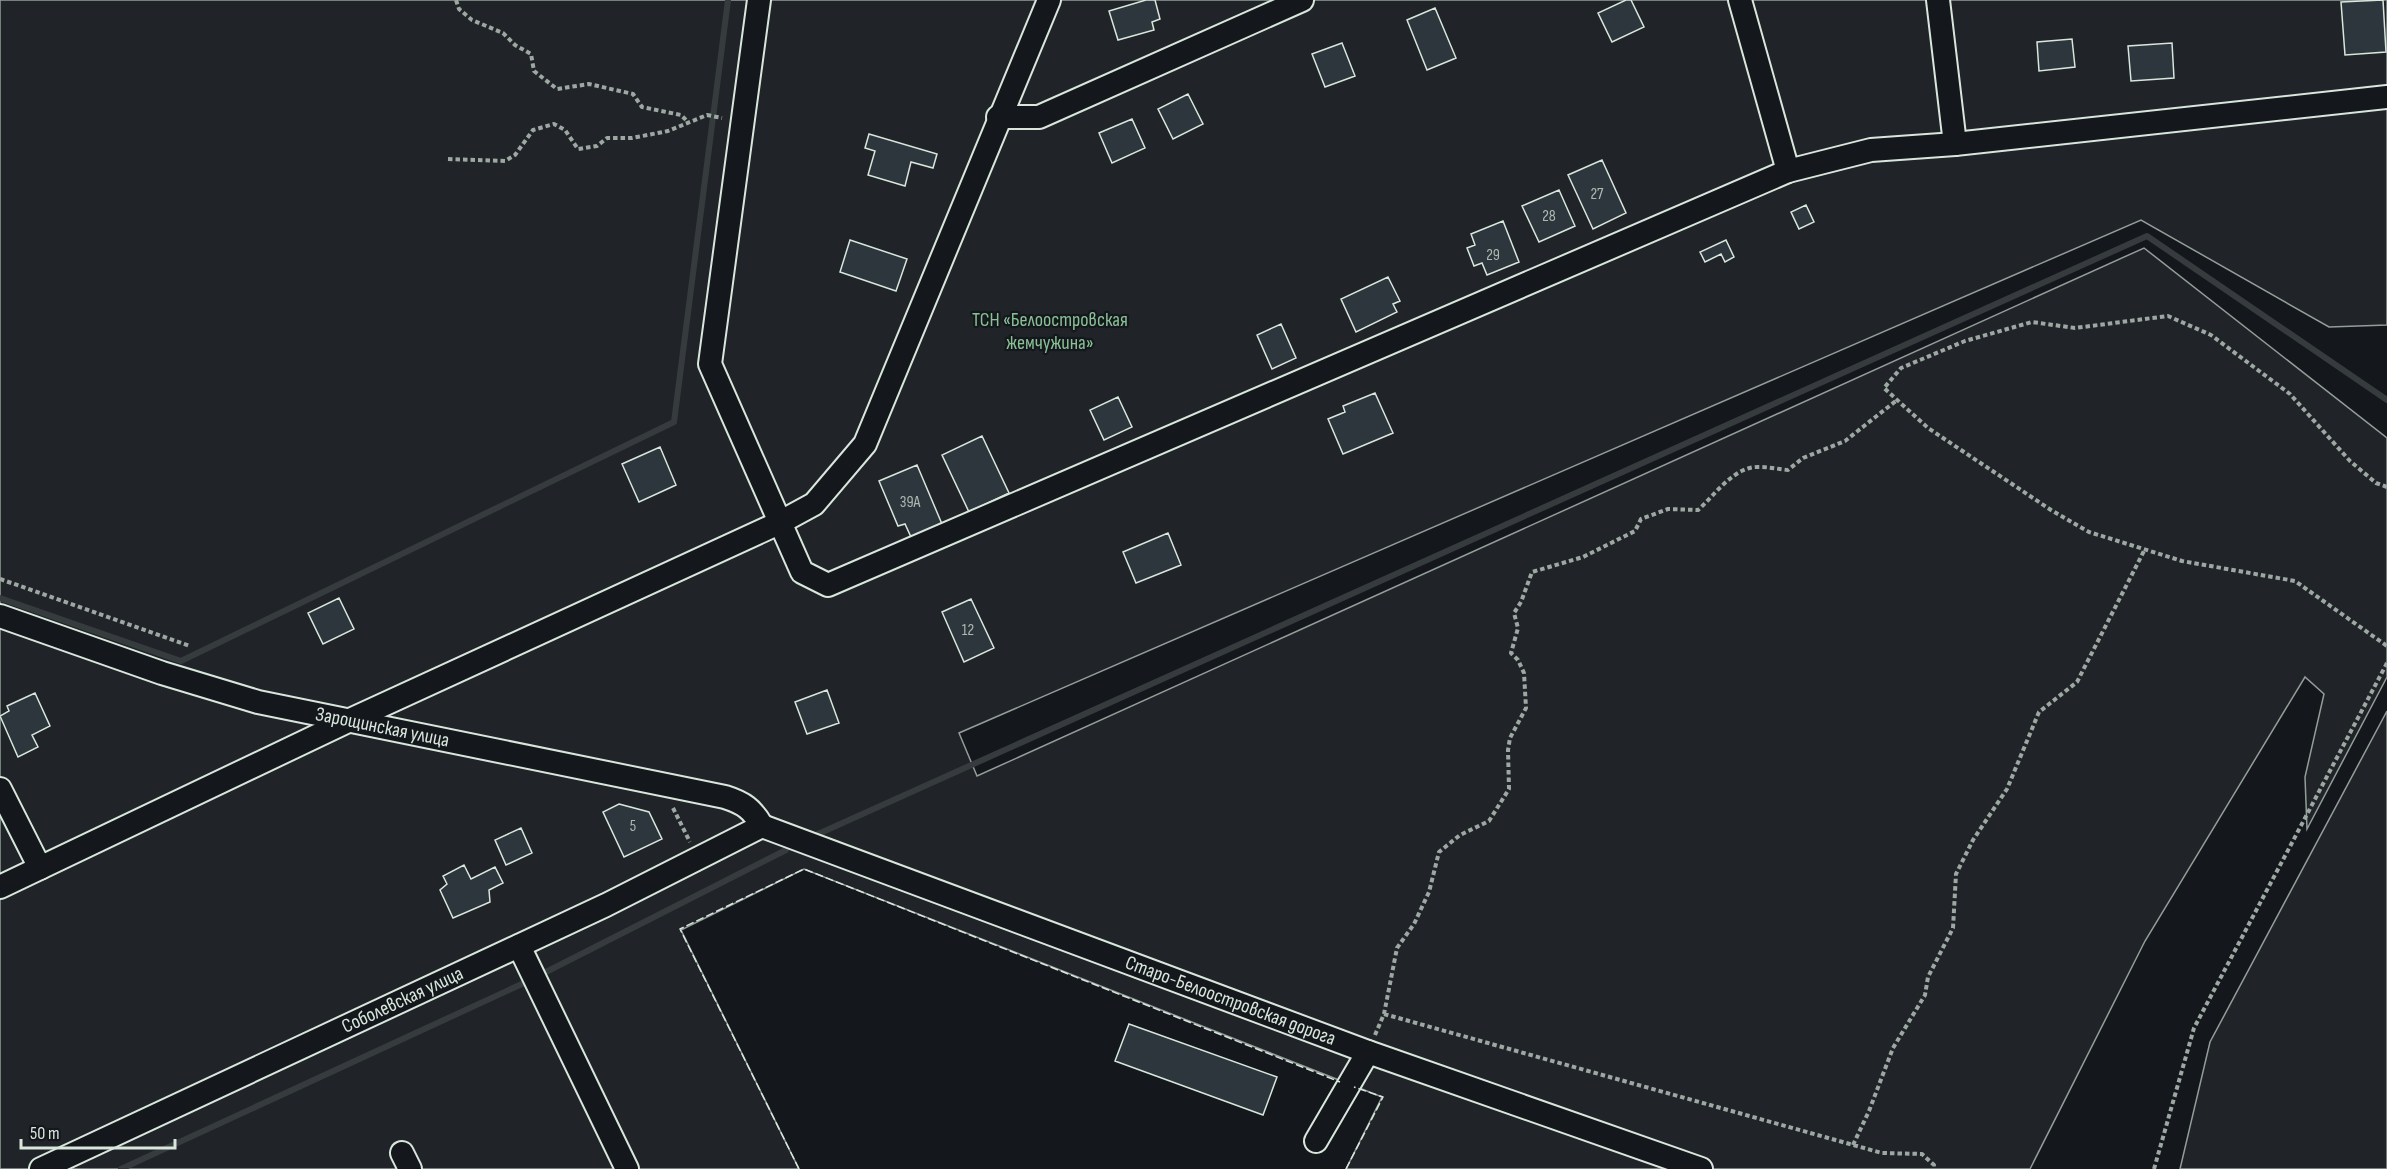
<svg xmlns="http://www.w3.org/2000/svg" width="2387" height="1169" font-family="'Sofia Sans Condensed',sans-serif">
<rect width="100%" height="100%" fill="#14181c"/>
<path fill="#202428" stroke="#939e99" stroke-width="1.5" d="M0,0H2387V325L2329,327L2141,220L959,733L977,776L2144,248L2387,438V677L2307,829L2305,777L2324,694L2305,677L2145,941L2030,1169H1346L1382,1097L804,869L681,930L799,1169H0Z
M2387,711V1169H2180L2210,1042Z"/>
<g fill="none" stroke-linecap="round" stroke-linejoin="round">
<path stroke="#363b3e" stroke-width="6" d="M0,598L181,661L674,422L728,0
M818,834L2147,236L2387,400
M542,974L786,850
M121,1169L524,983"/>
</g>
<path fill="#2c363c" stroke="#d8e6dc" stroke-width="1.5" d="M1146,0H1155L1160,19L1152,22L1154,30L1118,40L1109,11Z
M1626,0H1631L1644,27L1612,42L1598,13Z
M2383,0L2386,52L2345,55L2341,2Z
M1435,8L1456,58L1427,70L1407,20Z
M2072,39L2075,67L2039,71L2037,42Z
M1342,43L1355,76L1325,87L1312,54Z
M2172,43L2174,78L2131,81L2128,46Z
M1188,94L1203,124L1173,139L1158,109Z
M1132,119L1145,148L1112,163L1099,133Z
M869,134L937,154L933,168L911,162L905,186L868,175L875,151L865,148Z
M1602,160L1626,213L1593,229L1568,175Z
M1559,190L1575,226L1539,242L1522,206Z
M1806,205L1814,222L1799,229L1791,212Z
M1503,221L1519,262L1487,275L1482,263L1474,266L1467,248L1475,245L1471,234Z
M850,240L907,259L896,291L840,272Z
M1726,240L1734,257L1725,262L1721,254L1705,262L1700,252Z
M1388,277L1400,301L1393,304L1397,312L1356,332L1341,299Z
M1281,324L1296,358L1272,369L1257,335Z
M1375,393L1393,433L1343,454L1328,419L1345,412L1343,406Z
M1118,397L1132,427L1104,440L1090,410Z
M982,436L1009,493L969,512L942,455Z
M660,447L676,485L639,502L622,464Z
M917,465L942,524L911,537L905,524L898,526L879,481Z
M1168,533L1181,565L1136,583L1123,552Z
M339,598L354,629L323,644L308,613Z
M971,599L994,648L964,662L942,612Z
M827,690L839,723L807,734L795,702Z
M35,693L50,726L32,735L38,747L18,757L0,716L9,711L7,706Z
M619,804L649,812L662,839L624,857L603,812Z
M521,828L532,853L506,865L495,840Z
M464,865L471,879L495,867L503,883L489,890L490,902L453,918L440,890L447,884L443,876Z
M1129,1024L1277,1077L1263,1115L1115,1061Z"/>
<g fill="none" stroke-linecap="round" stroke-linejoin="round">
<g stroke="#d8e6dc" stroke-width="26">
<g id="minor">
<path d="M759,0L710,364L802,572L828,585L1788,171L1871,150L1955,144L2387,97"/>
<path d="M1740,0L1788,171"/>
<path d="M1938,0L1955,144"/>
<path d="M998,117H1039L1302,0"/>
<path id="s1" d="M0,616L162,673L258,702L725,797C744,803 752,809 762,826"/>
<path d="M0,789L40,868"/>
<path id="s2" d="M762,826L1368,1052L1701,1169"/>
<path d="M0,887L348,721L779,523L814,504L865,444L1049,0"/>
<path d="M519,946L627,1169"/>
<path d="M1316,1141L1368,1052"/>
<path d="M402,1153L410,1169"/>
<path id="s3" d="M41,1169L606,905L762,826"/>
</g>
</g>
<path stroke="#9da8a2" stroke-width="4" stroke-dasharray="4.5 3" stroke-linecap="butt" d="M456,0L459,9L472,20L503,33L515,45L531,54L534,71L557,89L589,84L633,94L642,107L681,115L687,121
M448,159L505,161L515,155L533,130L554,124L565,130L578,149L597,146L607,138H632L668,131L707,115L722,118
M2387,487L2376,483L2350,461L2290,394L2211,335L2168,316L2075,328L2032,322L1965,341L1901,368L1884,388L1928,428L2051,510L2089,532L2182,561L2295,581L2387,646
M0,579L190,646
M673,808L690,842
M1384,1014L1882,1153L1922,1154L1934,1165L1933,1169
M1375,1035L1384,1014L1397,948L1414,924L1429,892L1439,852L1460,835L1489,821L1509,789L1508,750L1510,738L1526,708L1524,673L1518,660L1511,653L1518,628L1514,613L1521,602L1532,572L1583,557L1635,531L1641,519L1668,509L1698,510C1715,495 1734,466 1759,467C1769,467 1778,469 1788,470L1803,458L1845,441L1897,400
M1853,1145L1869,1111L1893,1048L1925,995L1928,977L1953,928L1956,874L1973,840L2007,789L2039,712L2077,682L2145,549
M2154,1169L2194,1028L2387,663"/>
<use href="#minor" stroke="#14181c" stroke-width="22"/>
<path stroke="#d8e6dc" stroke-width="1.5" stroke-dasharray="8 3" stroke-linecap="butt" d="M799,1169L680,929L804,869L1340,1082
M1346,1169L1383,1097L1354,1087"/>
</g>
<g text-anchor="middle" dominant-baseline="central" stroke-width="4.5" stroke-linejoin="round" paint-order="stroke">
<g font-size="16" fill="#adbab4">
<text x="1597" y="194">27</text>
<text x="1549" y="216">28</text>
<text x="1493" y="255">29</text>
<text x="910" y="502">39А</text>
<text x="968" y="630">12</text>
<text x="633" y="826">5</text>
</g>
<g font-size="20" fill="#8ac095" stroke="#14181c">
<text x="1050" y="320">ТСН «Белоостровская<tspan x="1050" dy="23">жемчужина»</tspan></text>
</g>
<g font-size="20" fill="#d8e6dc" stroke="#14181c">
<text stroke="none"><textPath href="#s1" startOffset="399">Зарощинская улица</textPath></text>
<text stroke="none"><textPath href="#s3" startOffset="399">Соболевская улица</textPath></text>
<text stroke="none"><textPath href="#s2" startOffset="500">Старо-Белоостровская дорога</textPath></text>
</g>
</g>
<path d="M21 1139v9h154v-9" fill="none" stroke="#d8e6dc" stroke-width="3"/>
<text x="30" y="1139" font-size="18" fill="#d8e6dc" stroke="#14181c" stroke-width="4.5" paint-order="stroke">50 m</text>
</svg>
